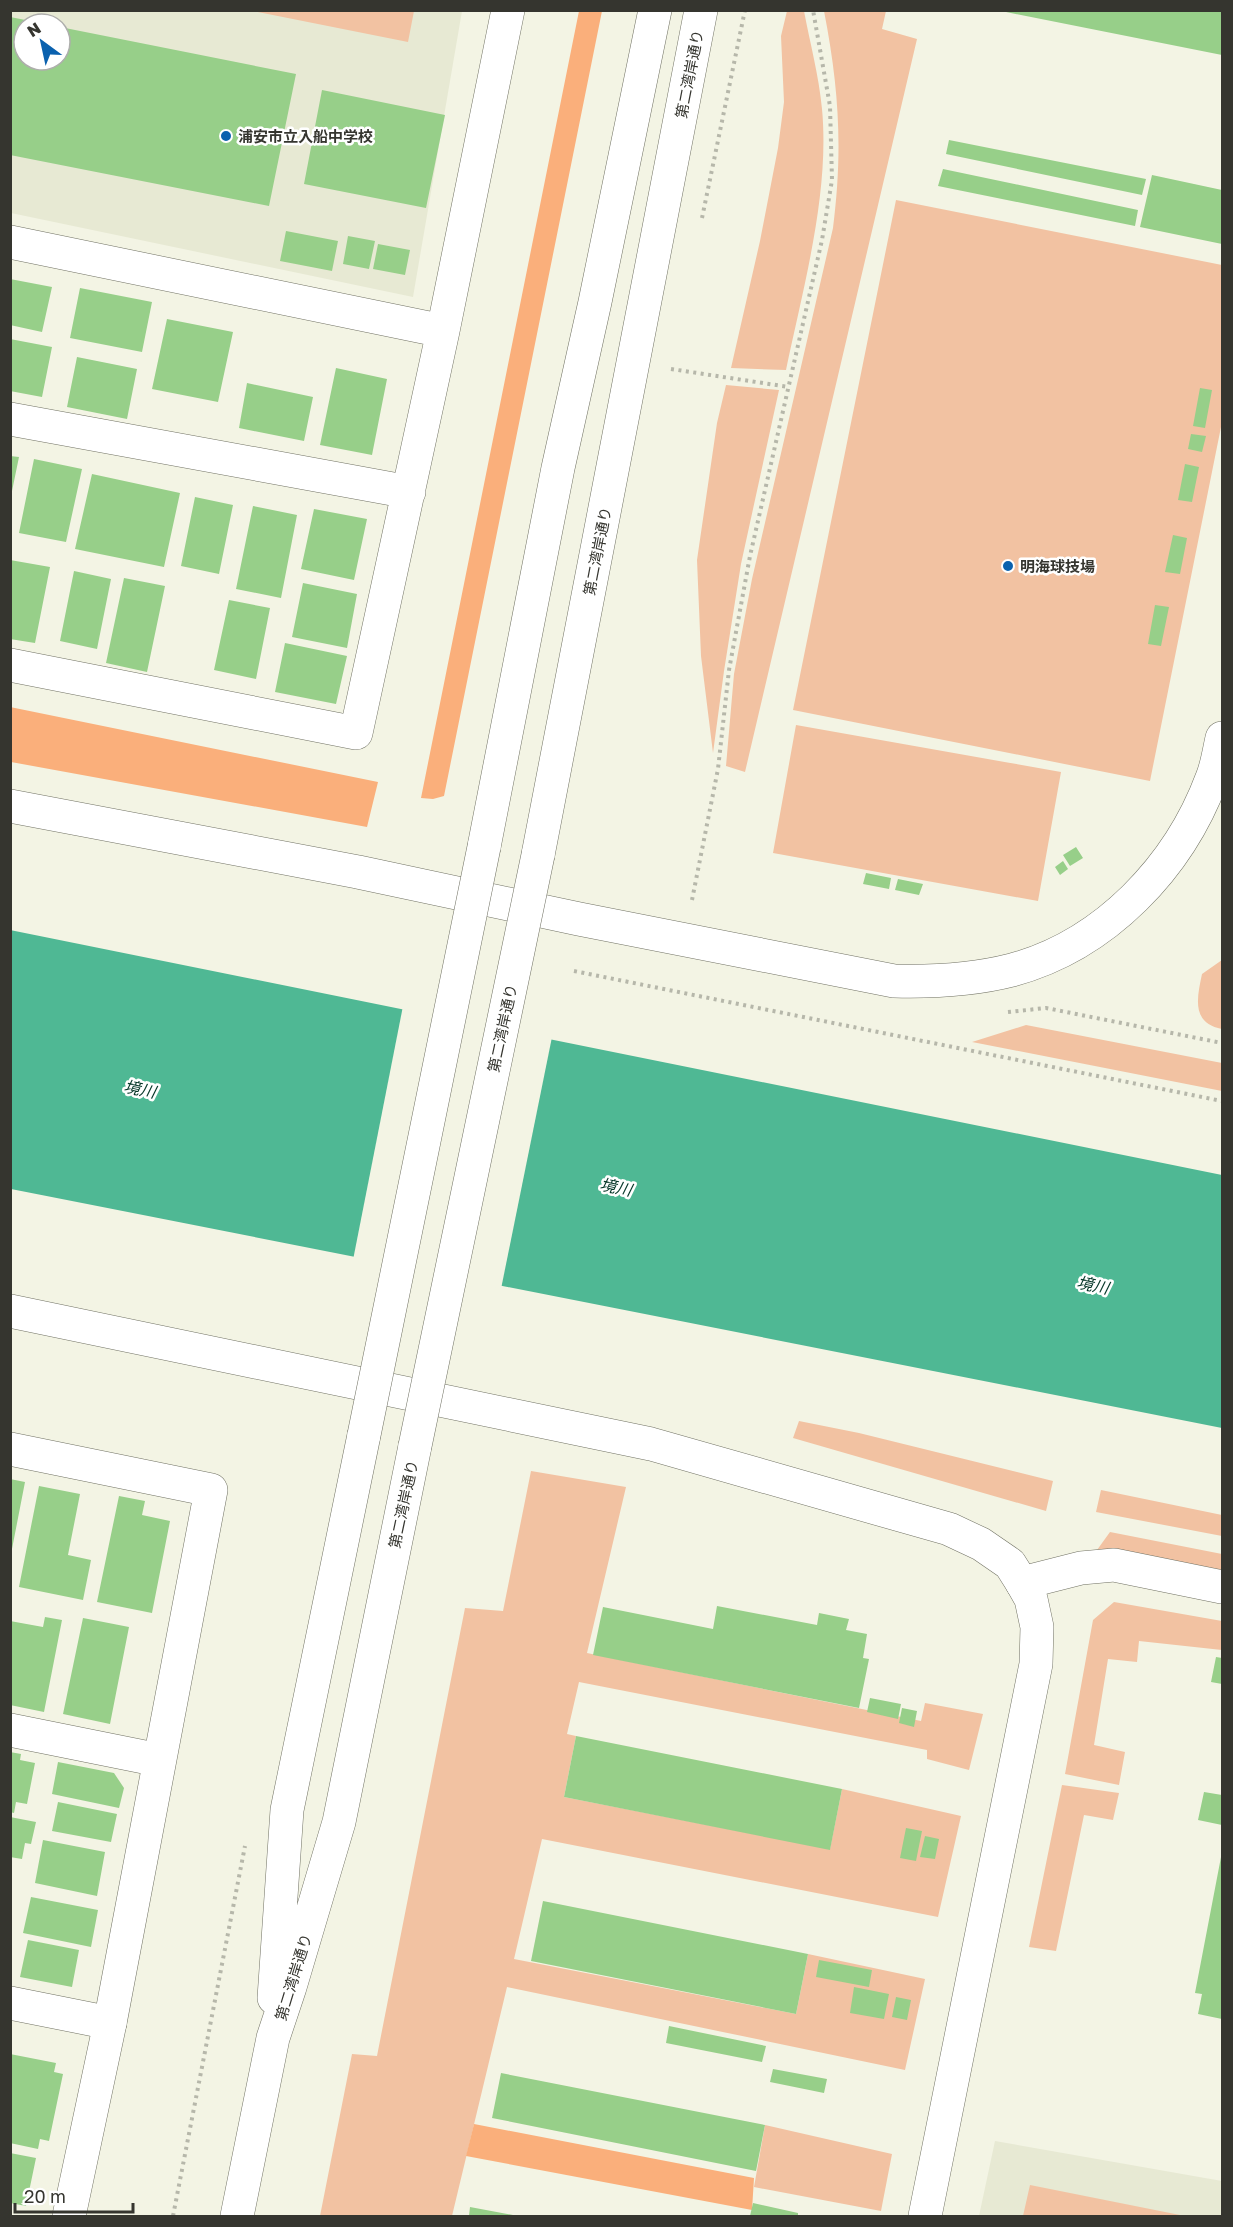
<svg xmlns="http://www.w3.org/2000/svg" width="1233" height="2227" font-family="'Golos Text','Noto Sans JP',sans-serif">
<rect width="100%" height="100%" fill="#f3f4e4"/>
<path fill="#e7e9d3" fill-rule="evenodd" d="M11,11H462L413,297L11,213ZM24,24H60V60H24Z
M995,2141L1222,2181V2216H979Z"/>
<path fill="#f2c2a2" d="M253,11H414L408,42Z
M787,11H804C810,43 819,76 822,109C830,193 803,288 786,370L731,368L760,241L778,148L784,102L781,36Z
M824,11H886L882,29L917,39L745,772L726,766L734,674L752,579L833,228C843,150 839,88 824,11Z
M896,200L1222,265V422L1150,781L793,710Z
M726,385L779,390L741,564L724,671L713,753L701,656L697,560L717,423Z
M796,725L1061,772L1038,901L773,853Z
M1222,960V1029C1191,1023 1197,998 1202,974Z
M1026,1025L1222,1063V1091L972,1042Z
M799,1421L859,1433L1053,1481L1046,1511L793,1438Z
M531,1471L626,1487L587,1653L921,1721L925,1703L983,1714L969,1770L927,1759V1750L579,1682L567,1734L576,1736L564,1797L830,1849L842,1789L961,1816L938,1917L542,1839L514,1959L796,2014L808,1954L925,1979L905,2070L507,1987L452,2216H320L352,2054L377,2056L465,1608L503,1611Z
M1101,1490L1222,1515V1536L1096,1512Z
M1110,1532L1222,1554V1575L1097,1550Z
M1114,1602L1222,1621V1650L1139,1641L1137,1662L1108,1659L1094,1745L1125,1752L1119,1785L1065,1774L1093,1620Z
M1062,1785L1119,1793L1113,1820L1084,1815L1056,1951L1029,1947Z
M765,2125L892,2154L881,2211L754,2187Z
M1030,2185L1185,2216H1023Z"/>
<path fill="#faaf7b" d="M579,11H602L444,796L433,799L421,798Z
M10,707L378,782L367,827L11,762Z
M474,2124L754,2178L752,2210L466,2156Z"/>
<path fill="#4fb894" d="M10,930L1222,1175V1428L11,1189Z"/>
<path fill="#f3f4e4" d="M403,1006L552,1037L501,1289L353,1260Z"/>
<path fill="#97cf89" d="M1006,10H1222V55L1006,12Z
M10,17L41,23L24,24V60H60V27L296,74L269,206L10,155Z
M322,90L445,115L426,208L304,184Z
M949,140L1146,179L1142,195L946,154Z
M943,169L1138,210L1135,226L938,186Z
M1152,175L1222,190V244L1140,227Z
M286,231L338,241L332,271L280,261Z
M348,236L375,241L369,269L343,264Z
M378,244L410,250L405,275L373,269Z
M10,279L52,287L42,332L10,325Z
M80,288L152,302L142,352L70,338Z
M167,319L233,332L218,402L152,389Z
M10,339L52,347L42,397L10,391Z
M77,357L137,369L127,419L67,407Z
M336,368L387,379L372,455L320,445Z
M247,383L313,397L304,441L239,428Z
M1200,388L1212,390L1205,428L1193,426Z
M1191,434L1206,436L1202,452L1188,449Z
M10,456L19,457L12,491H10Z
M34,459L82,469L66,542L19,533Z
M1185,464L1199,467L1192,502L1178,500Z
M92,474L180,493L164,567L75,549Z
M195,497L233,505L219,574L181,566Z
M253,506L297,515L281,598L236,589Z
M314,509L367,519L354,580L301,569Z
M1173,535L1187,538L1180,574L1165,572Z
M10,560L50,567L35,643L10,639Z
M74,571L111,579L97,649L60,641Z
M124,578L165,586L147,672L106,663Z
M303,583L357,594L347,648L292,637Z
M229,600L270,608L256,679L214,670Z
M1155,605L1169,607L1161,646L1148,644Z
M285,643L347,656L336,704L275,692Z
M1076,847L1083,858L1070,866L1063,855Z
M1063,861L1068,869L1060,875L1055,867Z
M866,873L891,878L889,889L863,884Z
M898,879L923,884L919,895L895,890Z
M10,1479L25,1482L12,1549H10Z
M39,1486L80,1494L68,1555L91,1560L83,1600L19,1587Z
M119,1496L145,1501L142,1515L170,1521L152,1613L97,1602Z
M717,1606L817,1625L819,1613L849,1619L846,1630L867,1634L863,1658L869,1659L859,1708L593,1655L603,1607L713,1629Z
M45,1617L62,1620L44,1712L10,1705V1621L43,1627Z
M83,1618L129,1627L110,1724L63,1714Z
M1216,1657L1222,1658V1684L1211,1682Z
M870,1698L901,1704L898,1719L867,1712Z
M902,1708L917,1711L914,1727L899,1723Z
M576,1736L842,1789L830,1850L564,1797Z
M10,1752L21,1754L20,1760L35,1763L27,1804L16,1802L14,1813L10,1812Z
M58,1762L114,1773L124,1788L119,1808L52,1794Z
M1204,1792L1222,1795V1825L1198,1820Z
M58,1802L117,1814L111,1842L52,1831Z
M10,1817L36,1822L31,1844L25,1843L22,1859L10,1857Z
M906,1828L922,1831L916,1861L900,1858Z
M925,1836L939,1839L935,1859L920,1857Z
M43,1840L105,1852L97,1896L35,1883Z
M1221,1857H1222V2019L1198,2014L1202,1994L1195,1993Z
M31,1897L98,1910L91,1947L23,1933Z
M543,1901L808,1954L796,2014L531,1961Z
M28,1940L79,1950L72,1987L20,1977Z
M819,1960L872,1970L869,1987L816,1977Z
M854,1987L889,1994L884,2019L850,2013Z
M896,1997L911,2000L907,2020L892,2017Z
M669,2026L766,2046L762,2062L666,2043Z
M10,2054L56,2063L54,2072L63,2074L49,2141L40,2139L38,2149L10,2143Z
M773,2069L827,2079L824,2093L770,2082Z
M501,2073L765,2125L756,2171L492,2118Z
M10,2153L36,2158L26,2206L10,2203Z
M753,2203L798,2213V2216H750Z
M470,2207L513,2215V2216H469Z"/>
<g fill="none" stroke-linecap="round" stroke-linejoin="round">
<g stroke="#717264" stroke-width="34">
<path id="minor" d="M10,242L443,331
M10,419L409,492
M10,665L356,733L443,331L508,10
M10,1449L211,1490L110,2023L69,2216
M1022,1583L1081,1568L1114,1565L1222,1587
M10,1730L159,1760"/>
</g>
<g stroke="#717264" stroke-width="34">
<path id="tertiary" d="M10,806L358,872L579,919L894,981C933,982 973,980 1012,970C1105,945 1179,867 1212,778C1217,766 1219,751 1222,738
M484,847L558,468L595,302L655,10
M538,855L701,10
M10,1311L651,1444L949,1529L981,1544L1010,1564L1022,1583L1031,1599L1037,1627L1036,1664L925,2216
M274,1998L287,1810L364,1435
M10,2003L110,2023
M237,2216L273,2038L290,1987L339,1822L415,1446"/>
</g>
<path stroke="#b6b7aa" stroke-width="4" stroke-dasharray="3 4.5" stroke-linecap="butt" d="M702,218L745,10
M671,369L789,387
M692,900L718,769L729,670L750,556L822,240L832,180L830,106L813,10
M574,971L1222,1101
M1008,1012L1046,1008L1222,1043
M173,2216L245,1846"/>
<use href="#minor" stroke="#fff" stroke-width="33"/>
<use href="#tertiary" stroke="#fff" stroke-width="33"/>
<g stroke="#717264" stroke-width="34" stroke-linecap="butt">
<path id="tertiary-bridge" d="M364,1435L484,847
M415,1446L538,855"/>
</g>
<use href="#tertiary-bridge" stroke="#fff" stroke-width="33"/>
</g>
<g fill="#0a61ae" stroke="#fff" stroke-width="2">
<circle cx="226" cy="136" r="6"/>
<circle cx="1008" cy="566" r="6"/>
</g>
<g text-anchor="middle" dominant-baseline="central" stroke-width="5" stroke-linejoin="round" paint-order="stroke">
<g font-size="15" fill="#35352f" stroke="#fff">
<text transform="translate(689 74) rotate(-79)">第二湾岸通り</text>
<text transform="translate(597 551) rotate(-79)">第二湾岸通り</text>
<text transform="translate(502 1028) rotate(-78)">第二湾岸通り</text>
<text transform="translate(403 1504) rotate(-78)">第二湾岸通り</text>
<text transform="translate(293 1977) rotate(-73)">第二湾岸通り</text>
</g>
<g font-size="15" font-weight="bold" fill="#35352f" stroke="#fff" text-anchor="start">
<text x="238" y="136">浦安市立入船中学校</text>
<text x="1020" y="566">明海球技場</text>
</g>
<g font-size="16" font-style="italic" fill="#053628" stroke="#fff">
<text transform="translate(140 1089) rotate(12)">境川</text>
<text transform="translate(616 1187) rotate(12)">境川</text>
<text transform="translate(1093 1285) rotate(12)">境川</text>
</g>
</g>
<rect width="1233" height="2227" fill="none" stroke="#35352f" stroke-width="24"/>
<g transform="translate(42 42) rotate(327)"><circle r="28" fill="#ffffff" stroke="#aeaeac" stroke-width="1.5"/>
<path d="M0-4.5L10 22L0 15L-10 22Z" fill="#0a61ae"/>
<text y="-9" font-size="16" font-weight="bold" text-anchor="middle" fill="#35352f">N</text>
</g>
<path d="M15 2203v9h118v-9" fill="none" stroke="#35352f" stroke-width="3"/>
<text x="24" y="2203" font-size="18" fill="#35352f" stroke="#ffffff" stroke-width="4.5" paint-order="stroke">20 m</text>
</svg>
